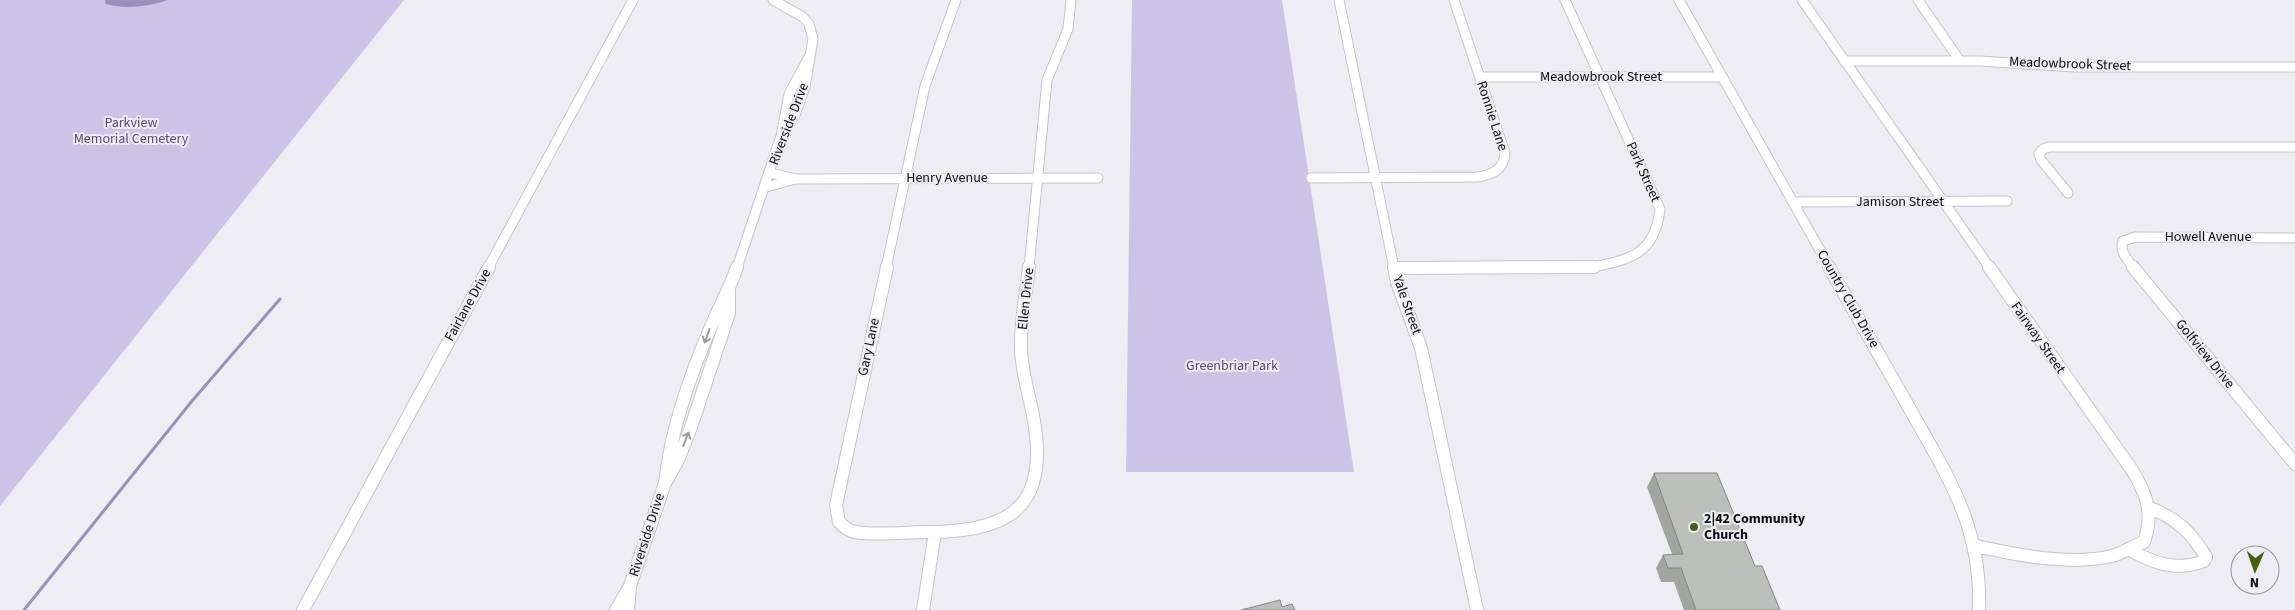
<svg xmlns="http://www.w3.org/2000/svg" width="2295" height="610" font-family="'Source Sans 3',sans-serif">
<rect width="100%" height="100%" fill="#eeedf3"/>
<path fill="#ccc4e6" d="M0,0H404L0,506Z
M1132,0H1282L1354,472H1126Z"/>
<path fill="#9b90ba" d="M105,0H168C149,6 126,10 106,4Z"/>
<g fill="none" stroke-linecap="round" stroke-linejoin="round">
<path stroke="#9b90ba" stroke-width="3" d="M24,610L192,401L280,299"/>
<g stroke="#c6c4cb" stroke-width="11">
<path id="street-far1" d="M1339,0L1394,268
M1565,0L1660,209C1655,256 1628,260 1587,268
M1679,0L1830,268
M1802,0L1990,268
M1918,0L1960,61
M1844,61H1980L2075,67H2295
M1480,77H1722
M781,136L789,94L809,57
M1311,178L1477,177C1492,175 1504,170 1505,153L1454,0
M796,179L1098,178
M766,187L796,179L770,173
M2068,193L2041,160L2039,154L2043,149L2049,147H2295
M1793,202L2007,201
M488,268L633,0
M737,268L781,136L795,115L805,87L813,39L809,24L803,17L773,0
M886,268L925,86L956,0
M1029,268L1047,80L1068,29L1071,0
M2134,268C2128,260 2119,252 2123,241L2135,237L2295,238"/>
</g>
<g stroke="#c6c4cb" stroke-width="14">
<path id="street" d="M887,267L836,505L839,522C843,526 849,531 855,532C878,536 904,532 927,532C1009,532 1049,508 1034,421C1030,397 1022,374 1021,350C1020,323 1026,294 1029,267
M1394,267L1397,282L1421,348L1477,610
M1829,267C1855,312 1880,357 1906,402C1946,474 1982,524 1979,610
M2133,267L2295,464
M1394,268L1594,267
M665,483C671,428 691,372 713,322C721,303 731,286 737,267
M1976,546C2018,555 2069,566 2112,556C2123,553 2133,546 2144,542C2154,514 2147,495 2132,470L1989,267
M2128,549C2153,563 2176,572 2204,561L2206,557C2192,533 2176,518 2150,508
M303,610L489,267
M616,610L630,586L665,483L678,460L691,427L729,313V292
M628,610L630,587
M923,610L935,532"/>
</g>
<use href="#street-far1" stroke="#fff" stroke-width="9"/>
<use href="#street" stroke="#fff" stroke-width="12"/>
</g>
<path fill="#a2a49f" d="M1654,473L1755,566L1780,610H1684L1674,582H1661L1656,568L1663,555L1672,554L1647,487Z"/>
<path fill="#bcbfb9" stroke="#848682" d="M1654,473H1717L1755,566H1762L1780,610H1696L1681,568H1668L1663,555L1683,554Z
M1280,600L1282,607L1292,604L1295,610H1241Z"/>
<defs><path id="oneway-shaft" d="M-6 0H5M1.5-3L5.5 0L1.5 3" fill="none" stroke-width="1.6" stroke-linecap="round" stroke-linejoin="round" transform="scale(1.25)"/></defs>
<g stroke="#9e9e9f">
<use href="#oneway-shaft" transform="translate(707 336) rotate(110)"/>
<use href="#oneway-shaft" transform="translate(686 439) rotate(-68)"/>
</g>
<circle fill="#446113" stroke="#eeedf3" stroke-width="2" cx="1694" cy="527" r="5"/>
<g text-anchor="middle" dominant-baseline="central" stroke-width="4" stroke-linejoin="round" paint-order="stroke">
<g font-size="14" fill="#0d0c0e" stroke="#eeedf3">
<text transform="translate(2070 64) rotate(2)">Meadowbrook Street</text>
<text x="1601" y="77">Meadowbrook Street</text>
<text transform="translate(1492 116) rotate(72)">Ronnie Lane</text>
<text transform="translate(789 124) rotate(-69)">Riverside Drive</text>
<text transform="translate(1643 172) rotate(66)">Park Street</text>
<text x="947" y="178">Henry Avenue</text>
<text x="1900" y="202">Jamison Street</text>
<text x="2208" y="237">Howell Avenue</text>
<text transform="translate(1026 299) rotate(-84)">Ellen Drive</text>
<text transform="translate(1848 299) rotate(60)">Country Club Drive</text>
<text transform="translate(468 305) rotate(-61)">Fairlane Drive</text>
<text transform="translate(1407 305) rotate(71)">Yale Street</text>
<text transform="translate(2038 338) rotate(55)">Fairway Street</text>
<text transform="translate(869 347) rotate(-78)">Gary Lane</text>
<text transform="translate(2205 354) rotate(51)">Golfview Drive</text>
<text transform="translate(647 535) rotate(-72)">Riverside Drive</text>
</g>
<g font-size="14" fill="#594881" stroke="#eeedf3">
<text x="131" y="123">Parkview<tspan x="131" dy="16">Memorial Cemetery</tspan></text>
<text x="1232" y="366">Greenbriar Park</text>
</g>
<g font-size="14" font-weight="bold" fill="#0d0c0e" stroke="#eeedf3" text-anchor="start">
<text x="1704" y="519">2|42 Community<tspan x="1704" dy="16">Church</tspan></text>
</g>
</g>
<g transform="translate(2255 570) rotate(182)"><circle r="24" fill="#eeedf3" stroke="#949397"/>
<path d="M0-4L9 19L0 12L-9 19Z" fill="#446113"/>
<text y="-8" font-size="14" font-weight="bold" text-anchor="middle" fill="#0d0c0e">N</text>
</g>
</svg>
